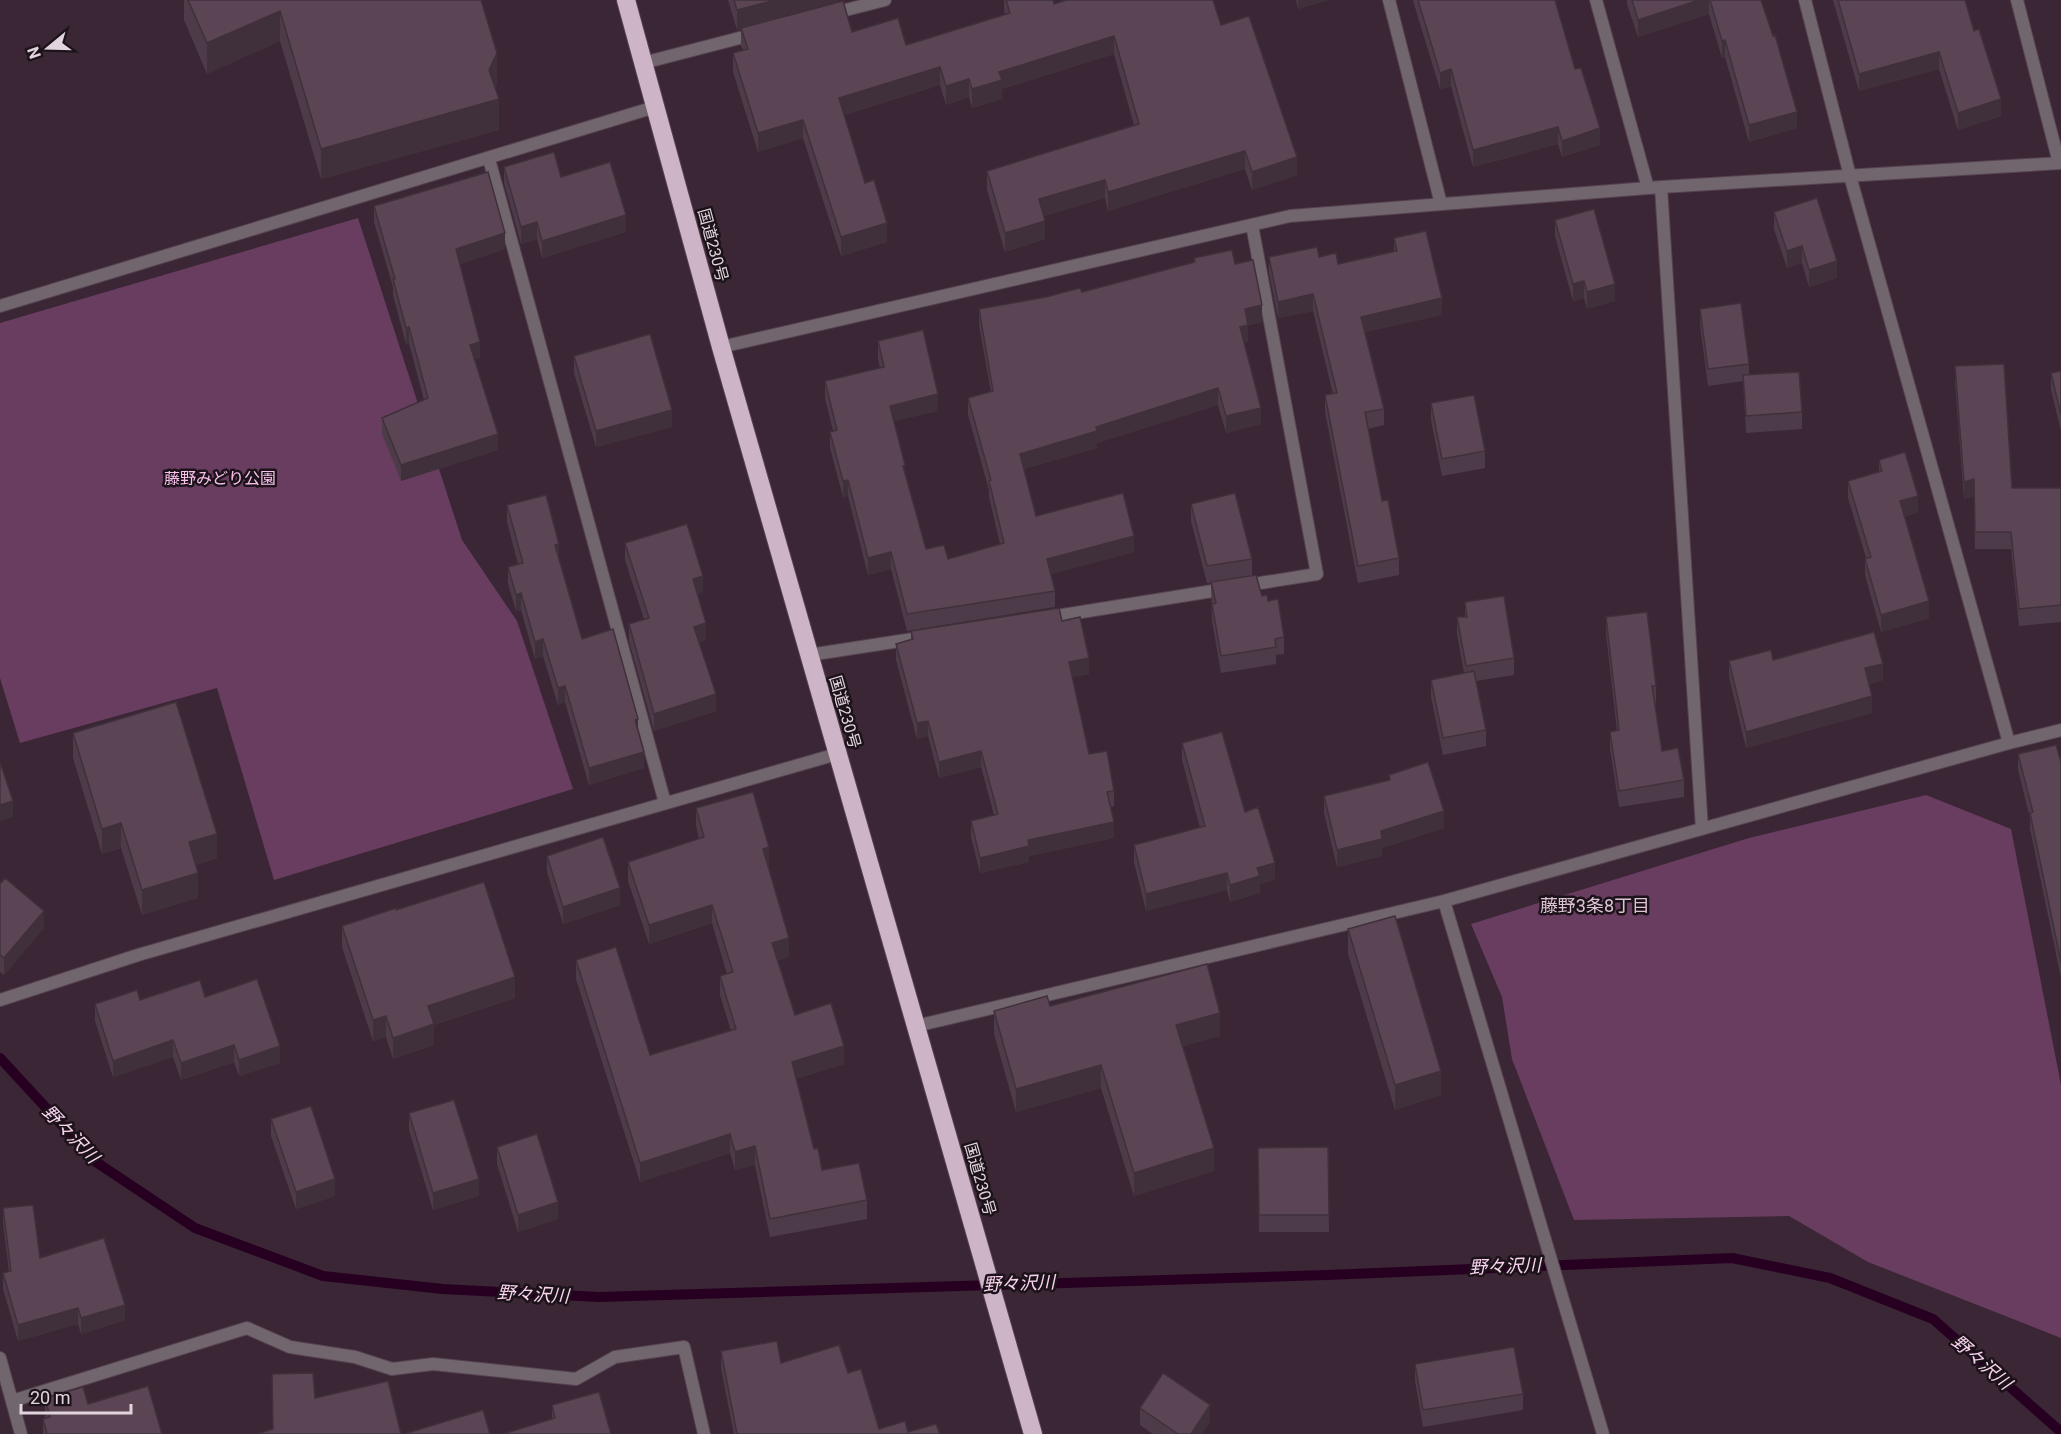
<svg xmlns="http://www.w3.org/2000/svg" width="2061" height="1434" font-family="Roboto,'Noto Sans JP',sans-serif">
<rect width="100%" height="100%" fill="#3b2636"/>
<path fill="#693d5f" d="M358,218L462,540L517,621L573,789L274,880L217,688L20,743L0,678V323Z
M1926,795L2011,829L2061,1085V1338L1868,1262L1789,1216L1574,1220L1512,1059L1502,997L1471,924L1749,838Z"/>
<g fill="none" stroke-linecap="round" stroke-linejoin="round">
<path stroke="#270021" stroke-width="10" d="M0,1058L96,1162L195,1228L323,1276L443,1289L599,1297L1327,1275L1732,1258L1830,1278L1933,1319L2061,1432"/>
<g stroke="#564251" stroke-width="14">
<path id="street" d="M1389,0L1441,204
M1596,0L1648,188
M1805,0L1850,176L2009,743
M2017,0L2059,163
M830,14L885,0
M643,63L755,34
M489,159L665,803
M1661,187L1702,829
M0,306L655,107
M721,347L1290,216L1661,187L2061,163
M1242,586L1317,574L1252,225
M1044,618L1225,589
M809,655L926,637
M1444,901L1603,1434
M0,1000L138,955L837,754
M916,1026L1444,901L2009,743L2061,730
M0,1358L21,1434
M12,1401L247,1328L290,1347L355,1357L392,1369L433,1364L576,1379L615,1357L684,1347L704,1434"/>
</g>
<g stroke="#564251" stroke-width="20">
<path id="highway" d="M626,0L721,347L1033,1434"/>
</g>
<use href="#street" stroke="#71666e" stroke-width="12"/>
<use href="#highway" stroke="#ceb4c7" stroke-width="18"/>
</g>
<path fill="#4e3b49" d="M184,0H481L497,84L495,88L499,130L321,179L280,41L207,74L184,20Z
M728,0H838V2L852,32L906,45L1005,14L1004,10V0H1053L1054,4L1221,25L1297,175L1252,190L1245,169L1108,211L1105,198L1044,216L1045,239L1005,252L987,190V171L1134,125L1114,54L1002,89V99L972,108L969,97L946,105L940,85L844,115L865,183L887,242L841,256L803,138L758,152L733,72V53L743,50L741,46V29L737,30Z
M1296,0H1328L1298,9Z
M1413,0H1555L1575,69L1600,145L1562,157L1558,144L1473,167L1451,86L1440,89L1417,14Z
M1627,0H1761L1797,128L1749,142L1725,57L1722,58L1709,14L1638,37L1627,4Z
M1833,0H1965L2001,116L1958,130L1939,69L1859,91Z
M504,167L561,177L626,232L542,258L537,239L521,244L504,183Z
M374,206L505,249L460,264L480,358L474,359L498,450L401,481L382,434V418L424,400L409,343L406,344L393,295V287L374,222Z
M1774,212L1837,278L1809,287L1802,263L1787,268L1774,229Z
M1555,220L1615,301L1587,309L1584,298L1573,301L1555,236Z
M1394,238L1442,315L1365,332L1384,409V425L1368,429L1382,501L1399,558V575L1358,583L1325,412V395L1333,394L1313,311L1278,318L1269,273V257H1319L1338,264L1394,251Z
M1194,258L1235,264L1262,322L1248,325V342H1244L1261,424L1226,433L1218,405L1097,443V448L1024,469L1036,516L1134,552L1051,574L1055,591V607L907,631L891,569L868,575L848,496L843,497L830,448V432L833,431L825,398V381L880,368L878,358V341L938,411L894,421L905,472L926,549L948,559L1000,544L989,497V490L968,415V398L991,392L979,325V309L1082,292L1194,262Z
M1700,309L1749,364V375L1802,412V429L1746,433L1743,381L1708,386L1700,325Z
M574,356L672,427L596,447L574,373Z
M1955,366L2012,488H2061V622L2019,626L2011,549H1975L1974,496L1964,499L1955,383Z
M2061,371V431L2051,390V373Z
M1431,403L1485,451V468L1442,476L1431,420Z
M1879,460L1918,512L1904,517L1929,618L1881,632L1865,575V559L1866,558L1848,498V481L1879,472Z
M1191,504L1252,559V576L1262,596L1268,601L1284,637V654L1276,655V664L1221,673L1212,621L1211,583H1207L1191,521Z
M507,505L559,558L582,639L638,732L644,768L589,785L565,702L558,705L543,656L535,659L521,610L516,611L508,584V567L518,564L507,522Z
M625,543L703,592L697,594L706,640L699,642L716,711L654,731L629,641V624L644,619L625,560Z
M1465,602L1514,658V675L1476,681L1486,730V746L1443,755L1431,697V680L1464,673L1457,634V617H1465Z
M1606,617L1656,686V703H1655L1662,751L1684,780V797L1619,807L1610,749V732L1617,731L1606,634Z
M1062,621L1089,674L1072,677L1089,754L1114,791V806L1111,807L1114,838L1029,856V862L980,873L971,837V821L994,815L981,767L939,778L928,736L917,739L896,660V644L911,640V631Z
M1773,660L1883,680L1869,684L1872,713L1746,748L1729,677V661Z
M73,733L217,858L196,865L198,898L142,915L121,848L102,854L73,758Z
M1182,743L1245,812L1275,879L1260,884V893L1230,902L1227,890L1146,911L1134,862V845L1200,828L1182,760Z
M2018,754L2061,762V978L2030,829V818L2018,770Z
M1389,775L1444,828L1382,848V856L1337,867L1324,813V796L1389,780Z
M696,808L769,866L789,957L778,960L795,1015L844,1064L796,1079L814,1149L822,1170L867,1200V1219L770,1237L755,1165L735,1170L730,1153L640,1182L576,979V960L650,1055L731,1031L720,995V976L727,974L712,923L649,944L628,881V862L699,839L696,826Z
M547,856L620,905L563,924L547,872Z
M0,882L44,928L4,975L0,972Z
M396,910L515,998L434,1025V1045L393,1059L386,1037L373,1041L342,947V926Z
M1348,929L1441,1095L1395,1110L1348,954Z
M205,997L280,1063L239,1076L234,1062L181,1080L173,1057L113,1077L95,1021V1004L140,1000Z
M1050,1006L1220,1036L1183,1046L1214,1171L1134,1196L1101,1088L1016,1112L994,1034V1011Z
M409,1113L479,1196L433,1210L409,1130Z
M271,1119L335,1196L296,1209L271,1136Z
M497,1147L558,1219L518,1232L497,1164Z
M1328,1147L1329,1232H1259L1258,1148Z
M3,1208L40,1258L125,1320L81,1334L78,1324L18,1341L3,1289V1273L9,1272L3,1223Z
M721,1351L781,1363L848,1373L879,1429L940,1434H734L721,1369Z
M1415,1364L1523,1394V1410L1423,1427L1415,1381Z
M45,1398L88,1404L162,1434H43V1419L45,1418Z
M552,1405L611,1434L552,1419Z
M1140,1408L1210,1422L1202,1434H1153L1140,1425Z"/>
<path fill="#40303c" d="M776,0H838V4L737,30V10Z
M1298,0H1328L1298,9Z
M1699,0H1709V14L1638,37V20Z
M280,11V41L207,74V43Z
M1114,36V54L1002,89V99L972,108V89L999,72Z
M1725,40V57L1722,58V41Z
M1939,52V69L1859,91V74Z
M497,53V84L489,100V70Z
M940,67V85L839,116V98Z
M1451,69V86L1440,89V73Z
M969,79V97L946,105V86Z
M499,99V130L321,179V149Z
M2001,99V116L1958,130V113Z
M1797,112V128L1749,142V125Z
M803,120V138L758,152V133Z
M1558,127V144L1473,167V150Z
M1600,128V145L1562,157V141Z
M1245,151V169L1108,211V192Z
M1297,157V175L1252,190V172Z
M1105,180V198L1039,218V199Z
M626,215V232L542,258V241Z
M1045,221V239L1005,252V233Z
M537,222V239L521,244V227Z
M887,223V242L841,256V237Z
M505,233V249L456,265V249Z
M1802,246V263L1787,268V251Z
M1837,261V278L1809,287V270Z
M1584,281V298L1573,301V284Z
M1615,284V301L1587,309V292Z
M1313,294V311L1278,318V302Z
M1442,298V315L1361,333V317Z
M1262,305V322L1245,325V309Z
M1248,325V342L1240,343V327Z
M409,327V343L406,344V328Z
M480,342V358L470,361V345Z
M1218,388V405L1097,443V448L1020,470V454L1096,427Z
M938,394V411L890,422V406Z
M1261,408V424L1226,433V416Z
M672,410V427L596,447V431Z
M498,434V450L401,481V465Z
M1974,479V496L1964,499V482Z
M848,480V496L843,497V481Z
M1918,496V512L1900,518V501Z
M1134,536V552L1047,575V559Z
M559,544V560L555,545Z
M891,552V569L868,575V558Z
M703,576V592L693,596V579Z
M521,593V610L516,611V595Z
M1929,601V618L1881,632V615Z
M706,623V640L694,643V627Z
M543,639V656L535,659V642Z
M1089,658V674L1069,678V662Z
M1883,664V680L1865,685V668Z
M565,686V702L558,705V688Z
M716,694V711L654,731V714Z
M1872,696V713L1746,748V732Z
M638,719V736L635,720Z
M928,721V736L917,739V723Z
M981,751V767L939,778V762Z
M644,752V768L589,785V768Z
M13,801V817L0,822V805Z
M1444,811V828L1382,848V856L1337,867V850L1381,831Z
M1114,822V838L1029,856V862L980,873V858L1028,840Z
M121,823V848L102,854V829Z
M217,834V858L189,867V842Z
M769,847V866L763,868V849Z
M1275,863V879L1260,884V893L1230,902V885L1257,868Z
M198,873V898L142,915V890Z
M1227,873V890L1146,911V894Z
M620,888V905L563,924V907Z
M712,905V923L649,944V925Z
M44,911V928L4,975V958Z
M789,938V957L772,962V943Z
M515,977V998L434,1025V1045L393,1059V1038L428,1006Z
M1220,1013V1036L1176,1048V1025Z
M386,1016V1037L373,1041V1020Z
M173,1040V1057L113,1077V1061Z
M234,1045V1062L181,1080V1063Z
M280,1046V1063L239,1076V1060Z
M844,1046V1064L792,1080V1062Z
M1101,1065V1088L1016,1112V1089Z
M1441,1071V1095L1395,1110V1085Z
M730,1134V1153L640,1182V1163Z
M755,1146V1165L735,1170V1152Z
M1214,1148V1171L1134,1196V1173Z
M335,1179V1196L296,1209V1192Z
M479,1179V1196L433,1210V1193Z
M558,1202V1219L518,1232V1215Z
M125,1305V1320L81,1334V1318Z
M78,1308V1324L18,1341V1325Z
M1210,1405V1422L1202,1434H1191Z"/>
<path fill="#5b4555" stroke="#40303c" stroke-width="1.5" d="M188,0H481L497,53L489,70L499,99L321,149L280,11L207,43Z
M734,0H776L737,10Z
M1006,0H1053L1054,4L1066,0H1213L1221,25L1249,16L1297,157L1252,172L1245,151L1108,192L1105,180L1039,199L1045,221L1005,233L987,171L1139,124L1114,36L999,72L1002,80L972,89L969,79L946,86L940,67L839,98L865,183L874,180L887,223L841,237L803,120L758,133L733,53L748,49L741,28L843,1L852,32L898,18L906,45L1010,13Z
M1418,0H1555L1575,69L1581,68L1600,128L1562,141L1558,127L1473,150L1451,69L1440,73Z
M1632,0H1699L1638,20Z
M1710,0H1761L1773,36L1775,35L1797,112L1749,125L1725,40L1722,41Z
M1838,0H1965L1974,31L1979,29L2001,99L1958,113L1939,52L1859,74Z
M554,152L561,177L610,162L626,215L542,241L537,222L521,227L504,167Z
M488,172L505,233L456,249L480,342L470,345L498,434L401,465L382,418L428,398L409,327L406,328L393,279H395L374,206Z
M1817,198L1837,261L1809,270L1802,246L1787,251L1774,212Z
M1594,209L1615,284L1587,292L1584,281L1573,284L1555,220Z
M1426,231L1442,298L1361,317L1384,409L1365,412L1382,501L1388,500L1399,558L1358,566L1325,395L1337,393L1313,294L1278,302L1269,257L1317,247L1319,257L1336,253L1338,264L1397,251L1394,238Z
M1232,250L1235,264L1253,260L1262,305L1245,309L1248,325L1240,327L1261,408L1226,416L1218,388L1096,427L1097,431L1020,454L1036,516L1123,493L1134,536L1047,559L1055,591L907,614L891,552L868,558L848,480L843,481L830,432L837,430L825,381L884,367L878,341L923,330L938,394L890,406L905,465L903,466L926,549L944,545L948,559L1004,543L989,481L991,480L968,398L993,391L979,309L1046,297L1080,288L1082,292L1195,262L1194,258Z
M1741,303L1749,364L1708,369L1700,309Z
M650,334L672,410L596,431L574,356Z
M2004,364L2012,488H2061V605L2019,609L2011,532H1975L1974,479L1964,482L1955,366Z
M2061,371V414L2051,373Z
M1799,372L1802,412L1746,416L1743,375Z
M1474,395L1485,451L1442,459L1431,403Z
M1905,452L1918,496L1900,501L1929,601L1881,615L1865,559L1871,557L1848,481L1882,471L1879,460Z
M1235,493L1252,559L1207,566L1191,504Z
M546,495L559,544L555,545L582,639L613,629L638,719L635,720L644,752L589,768L565,686L558,688L543,639L535,642L521,593L516,595L508,567L523,563L507,505Z
M687,524L703,576L693,579L706,623L694,627L716,694L654,714L629,624L649,618L625,543Z
M1256,575L1262,596L1267,595L1268,601L1278,599L1284,637L1275,639L1276,647L1221,656L1212,604L1216,603L1211,582Z
M1504,596L1514,658L1466,666L1457,617H1467L1465,602Z
M1059,608L1062,621L1080,617L1089,658L1069,662L1089,754L1107,751L1114,791L1107,792L1114,822L1028,840L1029,846L980,858L971,821L998,814L981,751L939,762L928,721L917,723L896,644L913,639L911,631Z
M1647,612L1656,686H1652L1662,751L1678,748L1684,780L1619,791L1610,732L1619,730L1606,617Z
M1874,632L1883,664L1865,668L1872,696L1746,732L1729,661L1771,650L1773,660Z
M1474,671L1486,730L1443,738L1431,680Z
M176,702L217,834L189,842L198,873L142,890L121,823L102,829L73,733Z
M1222,732L1245,812L1258,807L1275,863L1257,868L1260,876L1230,885L1227,873L1146,894L1134,845L1205,826L1182,743Z
M2056,745L2061,762V962L2030,813L2033,812L2018,754Z
M0,762L13,801L0,805Z
M1428,762L1444,811L1381,831L1382,839L1337,850L1324,796L1390,780L1389,775Z
M753,792L769,847L763,849L789,938L772,943L795,1015L831,1003L844,1046L792,1062L814,1149L818,1148L822,1170L859,1163L867,1200L770,1219L755,1146L735,1152L730,1134L640,1163L576,960L616,947L650,1055L736,1029L720,976L733,972L712,905L649,925L628,862L704,837L696,808Z
M603,837L620,888L563,907L547,856Z
M5,878L44,911L4,958L0,955V882L1,883Z
M484,882L515,977L428,1006L434,1024L393,1038L386,1016L373,1020L342,926L396,908V910Z
M1395,916L1441,1071L1395,1085L1348,929Z
M1207,964L1220,1013L1176,1025L1214,1148L1134,1173L1101,1065L1016,1089L994,1011L1047,996L1050,1006Z
M257,979L280,1046L239,1060L234,1045L181,1063L173,1040L113,1061L95,1004L137,990L140,1000L200,980L205,997Z
M454,1100L479,1179L433,1193L409,1113Z
M311,1106L335,1179L296,1192L271,1119Z
M537,1134L558,1202L518,1215L497,1147Z
M1328,1147L1329,1215H1259L1258,1148Z
M33,1205L40,1258L104,1238L125,1305L81,1318L78,1308L18,1325L3,1273L11,1271L3,1208Z
M777,1341L781,1363L839,1345L848,1373L861,1369L879,1429L905,1421L908,1432L936,1424L940,1434H737L721,1351Z
M1514,1347L1523,1394L1423,1410L1415,1364Z
M313,1373L315,1398L388,1381L401,1434H257L273,1429L272,1374Z
M1163,1373L1210,1405L1191,1434H1178L1140,1408Z
M148,1386L162,1434H47L43,1419L50,1417L45,1398L83,1387L88,1404Z
M599,1392L611,1434H503L555,1418L552,1405Z
M483,1410L490,1434H404Z"/>
<g text-anchor="middle" dominant-baseline="central" stroke-width="5" stroke-linejoin="round" paint-order="stroke">
<g font-size="16" fill="#e2d4de" stroke="#1c131a">
<text transform="translate(713 245) rotate(75)">国道230号</text>
<text transform="translate(845 712) rotate(74)">国道230号</text>
<text transform="translate(980 1179) rotate(74)">国道230号</text>
</g>
<g font-size="16" fill="#fac1ec" stroke="#1c131a">
<text x="220" y="478">藤野みどり公園</text>
</g>
<g font-size="18" fill="#dec3d6" stroke="#1c131a">
<text x="1595" y="905">藤野3条8丁目</text>
</g>
<g font-size="18" font-style="italic" fill="#fad4f0" stroke="#1c131a">
<text transform="translate(71 1134) rotate(46)">野々沢川</text>
<text transform="translate(1505 1266) rotate(-2)">野々沢川</text>
<text transform="translate(1019 1283) rotate(-2)">野々沢川</text>
<text transform="translate(533 1294) rotate(3)">野々沢川</text>
<text transform="translate(1982 1362) rotate(41)">野々沢川</text>
</g>
</g>
<g transform="translate(48 48) rotate(251)" stroke="#1c131a" stroke-width="4.5" paint-order="stroke">
<path d="M0-4.5L10 22L0 15L-10 22Z" fill="#e2d4de"/>
<text y="-9" font-size="16" font-weight="bold" text-anchor="middle" fill="#e2d4de">N</text>
</g>
<path d="M21 1404v9h110v-9" fill="none" stroke="#e2d4de" stroke-width="3"/>
<text x="30" y="1404" font-size="18" fill="#e2d4de" stroke="#1c131a" stroke-width="4.5" paint-order="stroke">20 m</text>
</svg>
